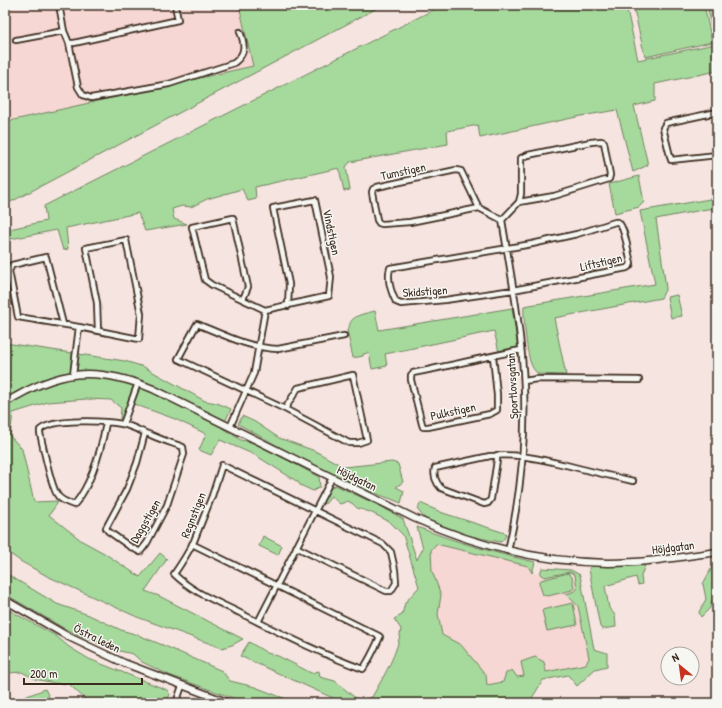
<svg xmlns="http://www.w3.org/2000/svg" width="722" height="708" font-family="'Patrick Hand',sans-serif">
<rect width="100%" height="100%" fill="#f6e4e0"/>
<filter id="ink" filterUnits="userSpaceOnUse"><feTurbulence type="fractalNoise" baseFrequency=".025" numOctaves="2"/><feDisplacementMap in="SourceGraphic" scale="8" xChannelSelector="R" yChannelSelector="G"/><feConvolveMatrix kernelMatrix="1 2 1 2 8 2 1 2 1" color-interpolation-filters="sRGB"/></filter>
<g filter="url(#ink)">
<path fill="#f6d7d3" d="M5,5H239L253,66L5,122Z
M435,544L528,566L532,573L540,574L544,577L570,572L575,575L577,589L575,591L567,594L578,606L589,658L586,664L517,677L487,685L461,645L442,635L438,614L441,595L432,571L431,550Z"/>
<path fill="#a6da9d" stroke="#70825e" d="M239,5H383L5,205V122L253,66Z
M443,5H626L638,60L715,44L707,5H717V71L655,84V101L634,106L648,165L633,172L617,110L581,116L480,138L478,125L447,131L448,144L350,162L346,167L350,190L344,191L339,168L255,187L256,199L248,201L242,189L207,199L191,207L182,206L172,209L174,219L187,224L145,231L138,213L66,228L68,249L63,250L57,230L5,240V230L46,221L44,206Z
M633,5H704L712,42L645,57Z
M639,176L644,202L639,207L615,213L609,184Z
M710,199H717V209H707L656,219L666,288L661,298L554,318L566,375L538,374C536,372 533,369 532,366C527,358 523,316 524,306L655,284L640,211Z
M677,295L682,316L671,318L667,297Z
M512,308L518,348L499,352L494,331L385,354L387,366L372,369L369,353L363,354V356L353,358L347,330L349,329C349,315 364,314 375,311L379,330Z
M5,343L125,361L144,367L205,401L217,403L231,409L222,428L241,440L256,443L319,477L320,487L313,491L300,485L298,482L255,455L220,440L211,455L199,450L206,434L175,419L128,402L123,419H120L121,408L111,400L87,399L48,402L13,413L10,436L22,449L34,502L59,501L49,515L82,541L104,553L140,577L160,553L167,559L145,591L159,596L243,639L232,645L222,648L137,617L47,576L20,561L5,550Z
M242,416L255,422L279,438L315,451L344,467L392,462L398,464L403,482L396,487L404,491L401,503C388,497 375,494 361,488C319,469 278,446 238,424Z
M335,485L382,507L403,519L417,560L423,548L417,527C456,542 494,553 535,562L532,573L528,566L436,544L431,550L432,571L441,595L438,614L442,635L461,645L486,675L487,685L503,682L506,673L512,670L517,677L524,676L521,662L535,657L544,662L546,672L586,664L589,658L578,606L566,594L575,591L577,589L575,575L570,572L544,577L540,574L542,568L571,570L580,575L594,649L607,653V666L595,669L577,686L568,675L543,680L529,703H344L240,656L249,642L267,653L278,656L294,664L311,673L319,671L320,677L335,681L359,701L372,697C384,676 398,653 401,629L394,619L402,615L405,603L419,587L403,535L390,522L370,512L357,508L353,504L348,501L340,504L331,496L326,503L320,505L330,489Z
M420,503L443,513L505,533L506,536L501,542C478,538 446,532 426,519C423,517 420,513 418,510Z
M263,536L282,546L278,555L259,546Z
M717,558V590L714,592L710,608L701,617L699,612L706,599L703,584Z
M645,565L641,576L642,584L638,585L636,577L605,586L609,608L615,615L616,627L602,629L600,627L589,569L591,566Z
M5,573L57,604L89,615L121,630L138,635L165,646L222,671L230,681L255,687L296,703H247L169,675L142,662L133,654L115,650L67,630L5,594Z
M568,573L572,577L574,588L572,590L548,596L543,595L539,583L541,580Z
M573,603L577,625L547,631L542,610Z
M5,608L56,636L69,647L89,659L167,690L170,695L166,701L159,703L135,702L132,703H89L69,684L54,683L35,679L22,672L8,673L5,671Z
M45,689L52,703H9Z"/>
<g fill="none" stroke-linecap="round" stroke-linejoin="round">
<g stroke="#3b2a1e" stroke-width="8">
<path id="minor" d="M59,5L64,31L69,43H74L178,20L175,5
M16,40L64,31
M69,43L78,87L83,95L91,98L169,84L234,63C246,54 245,44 240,32
M717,112L666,123L663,128L671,160L717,155
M479,208L410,222L382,224L379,223L377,220L372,192L373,189L377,187L456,170L461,171L479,208L502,220
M502,220C511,275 522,332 524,388C526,443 520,498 508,551
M502,220L519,202L521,194V158L528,155L591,142L601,141L604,142L610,175L609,179L554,196L519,202
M615,222H618C625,227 628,253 631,263L630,266L627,268L513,290L445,300L401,304L396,302C391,292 387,279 390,268L532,244L577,234Z
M243,299L248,287L233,218L192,227L205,280L212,285L265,310
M265,310L329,296L331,277L315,200L273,208L289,284L288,306
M63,324L46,257L12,265L9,271L18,317L79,327L139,339L141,314L126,240L86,248L97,303L98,331
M493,356L497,395V410L490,414L428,427H423L422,424L411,380V375L413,373C449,366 485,357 521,350
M73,375L79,327
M524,381L537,379L639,380
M285,409L298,388L353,375L367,440L358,443H349L285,409L178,359L197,324C224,335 249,348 278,349L344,336
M106,423C101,450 92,484 74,505C69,503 62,501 58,496C51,488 43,446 40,433V430C52,418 105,421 122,424C132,426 142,432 151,435C162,440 172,443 183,447L184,454L167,505L147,543L140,552L129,546L108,531L106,528L127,489L137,463L145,433
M123,424L138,383
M230,427L254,373L265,310
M497,455V460L491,499L488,503L484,504L441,488C436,483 433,475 435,468L490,456C518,453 539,459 566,465C589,471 611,476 633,481
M192,544L379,636L380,637C375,648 370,659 363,669C321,654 280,633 240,613C218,602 192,592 174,574C181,564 188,553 194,541L212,496L222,465L383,544L391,552L395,570L396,583L391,591H386L296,547
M258,622L332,478
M176,703L182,686"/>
</g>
<g stroke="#3b2a1e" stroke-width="9">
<path id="tertiary" d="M5,403C58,370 94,365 153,389L414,518C476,546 539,562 608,563C645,563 681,557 717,552
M5,600L69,637L124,663L229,703"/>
</g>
<use href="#minor" stroke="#f6f6f2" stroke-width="4.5"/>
<use href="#tertiary" stroke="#f6f6f2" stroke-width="6"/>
</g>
</g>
<g text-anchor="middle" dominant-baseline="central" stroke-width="3" stroke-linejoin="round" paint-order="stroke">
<g font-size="12" fill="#3b2a1e" stroke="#f6f6f2">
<text transform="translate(403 171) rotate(-12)">Tumstigen</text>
<text transform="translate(332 232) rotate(78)">Vindstigen</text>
<text transform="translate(601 262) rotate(-13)">Liftstigen</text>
<text transform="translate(425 291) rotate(-4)">Skidstigen</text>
<text transform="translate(512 386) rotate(-93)">Sportlovsgatan</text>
<text transform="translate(453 411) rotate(-12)">Pulkstigen</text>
<text transform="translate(357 478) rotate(26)">Höjdgatan</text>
<text transform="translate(193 515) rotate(-68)">Regnstigen</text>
<text transform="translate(145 521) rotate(-60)">Daggstigen</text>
<text transform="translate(673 547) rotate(-7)">Höjdgatan</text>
<text transform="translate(97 638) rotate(26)">Östra leden</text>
</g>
</g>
<rect width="722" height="708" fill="none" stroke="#f6f6f2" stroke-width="20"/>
<rect x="10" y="10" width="702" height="688" fill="none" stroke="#3b2a1e" stroke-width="1.5" filter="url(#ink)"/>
<g transform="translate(680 666) rotate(331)"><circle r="19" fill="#f6f6f2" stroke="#aba49d"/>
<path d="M0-3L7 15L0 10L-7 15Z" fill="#c8321e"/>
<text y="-6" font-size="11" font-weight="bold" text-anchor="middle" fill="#3b2a1e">N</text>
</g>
<path d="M24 678v6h118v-6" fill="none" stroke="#3b2a1e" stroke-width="2"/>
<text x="30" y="678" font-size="12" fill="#3b2a1e" stroke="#f6f6f2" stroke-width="3" paint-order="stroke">200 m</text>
</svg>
